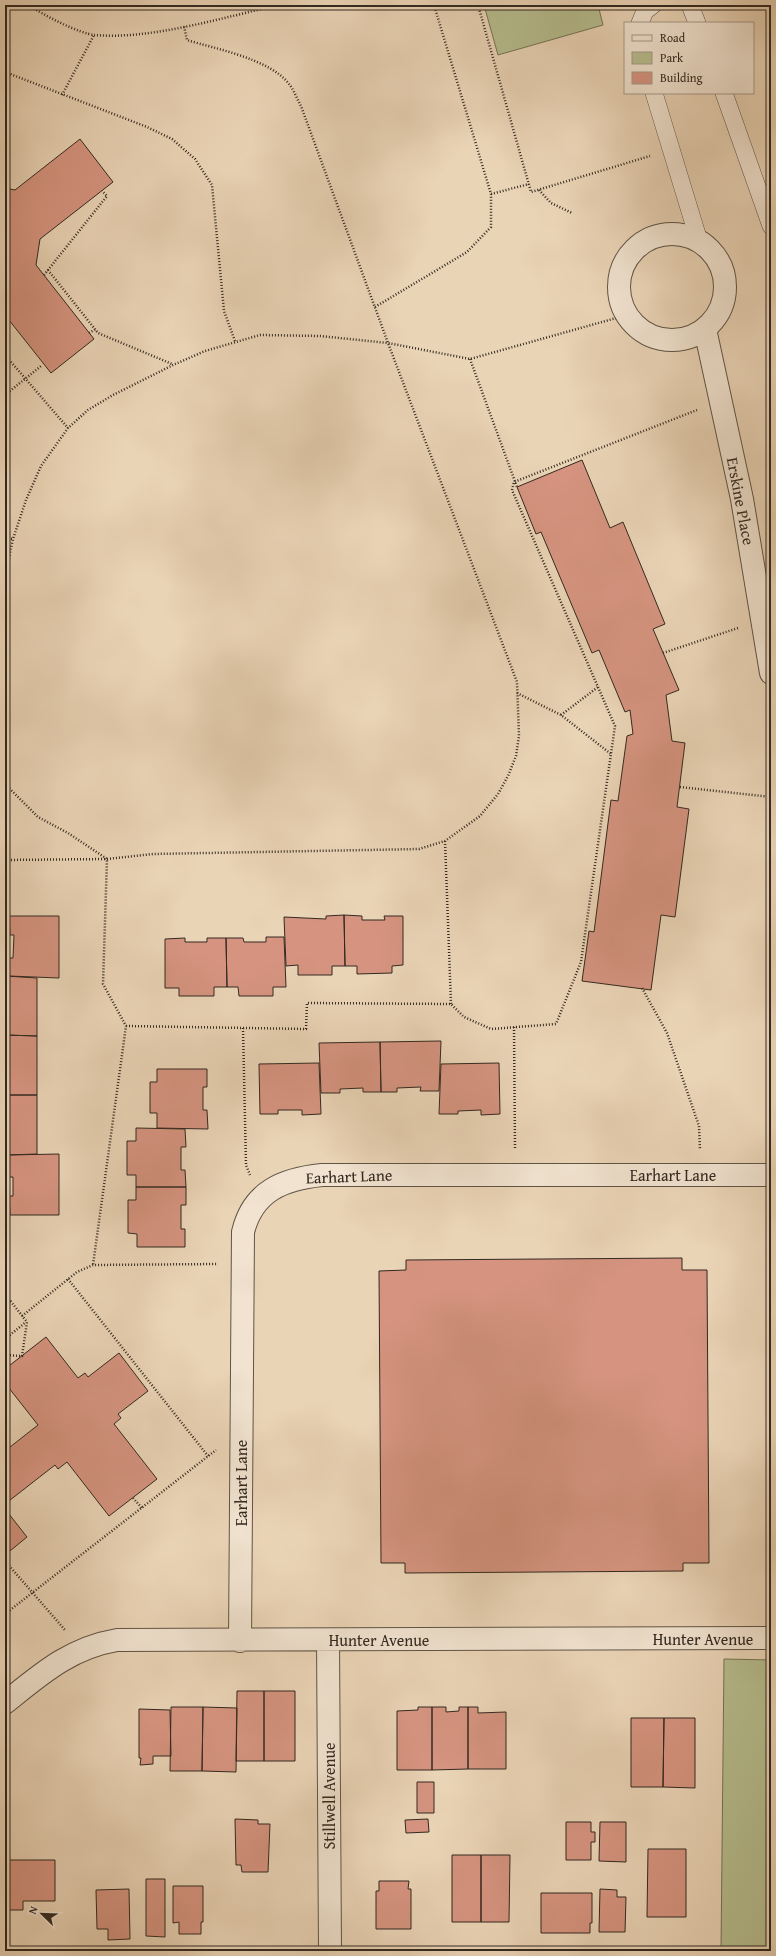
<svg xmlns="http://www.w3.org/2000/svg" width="776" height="1956" font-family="'Gentium Book Plus',serif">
<rect width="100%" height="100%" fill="#ead4b6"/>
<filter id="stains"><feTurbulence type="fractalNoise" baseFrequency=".005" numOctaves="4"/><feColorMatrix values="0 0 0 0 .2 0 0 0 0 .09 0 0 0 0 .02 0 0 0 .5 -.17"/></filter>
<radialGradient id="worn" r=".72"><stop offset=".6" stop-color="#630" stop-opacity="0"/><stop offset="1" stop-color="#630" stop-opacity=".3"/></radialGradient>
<path fill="#b6bd8e" stroke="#747357" d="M484,5H598L603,25L498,55Z
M724,1659L771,1660V1951H721Z"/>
<path fill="#d69480" stroke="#322920" d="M80,139L113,182L40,239L36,265L94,339L51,373L5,315V188L15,190Z
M582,460L610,528L623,522L665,624L653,629L679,690L666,695L672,741L685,743L677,807L689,809L675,917L661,915L651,990L582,981L589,931L594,932L611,800L618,801L627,736L633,734L630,710L625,712L599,650L592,653L541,532L536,534L517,487Z
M344,915L345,966H332V975H298V965L286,966L284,917L326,919V916Z
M344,915L362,916V920H385L384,916H403V965L392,966V973L357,974V966H345Z
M9,916H59V978L9,976V958H13L14,935H10Z
M266,937H284L286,987H273V996H239L238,987H227L226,938H243L244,942H266Z
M185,938V942H207V938H226L227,987H214V996H179V988H165V939Z
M5,976L37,978V1036L5,1035Z
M5,1035L37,1036V1095H5Z
M441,1041L439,1091H420L421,1087L397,1088V1092H381L380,1042Z
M380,1042L381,1092H363V1088L340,1089V1093H321L319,1043Z
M319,1063L321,1114L302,1115V1110H278V1114H260L259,1064Z
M499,1063L500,1114L481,1115V1110L458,1111V1114H439L441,1064Z
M157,1069H207V1087H203V1110H207L208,1129L157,1128V1113H150V1082H157Z
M5,1095H37V1154L5,1155Z
M136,1128L185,1129L186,1147H181V1170H185L186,1187H136V1175H127V1141H136Z
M59,1154V1215H10L9,1196H13V1177H9V1155Z
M136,1187H186V1205H181V1229H185V1247H137V1234L128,1233V1200H136Z
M682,1258V1270H707L709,1563H683V1571L405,1573V1563H381L379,1271L406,1270V1260Z
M46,1337L78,1378L85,1373L88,1377L119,1353L148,1391L118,1414L121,1418L114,1424L157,1479L109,1516L67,1462L58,1469L55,1465L5,1504V1451L38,1425L5,1383V1369Z
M5,1509L27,1537L5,1555Z
M237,1691H264V1761H236Z
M264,1691H295V1761H264Z
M171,1707H203L202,1771H170Z
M203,1707L237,1708L236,1772L202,1771Z
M418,1707H432V1770H397V1711L418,1710Z
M432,1707H446V1712L459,1711V1707H468V1769L432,1770Z
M468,1707H478V1713L506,1712V1769H468Z
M139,1709L170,1710L171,1756H153V1764L140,1765L141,1758H139Z
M631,1718H664L663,1787H631Z
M664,1718H695V1788L663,1787Z
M417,1782H434V1813H417Z
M235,1819L258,1820V1824H270L268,1872H242L241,1865H236Z
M428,1819L429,1832L406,1833L405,1820Z
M566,1822H591V1832H595V1842H591V1860H566Z
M600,1822H626V1862L599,1861Z
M648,1849H686V1917H647Z
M452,1855H481V1922H452Z
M481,1855H510L509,1922H481Z
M5,1860H55V1901H23V1910H5Z
M146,1879H165V1937L146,1936Z
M379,1881H409L408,1889H411V1929H376V1891H379Z
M173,1886H203V1922H201V1934H179V1922L173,1923Z
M129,1889L130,1939L108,1940V1929H97L96,1890Z
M600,1889L617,1890V1897H626L625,1932H599Z
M541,1893H592V1923H590V1933H541Z"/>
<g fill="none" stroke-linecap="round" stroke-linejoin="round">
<g stroke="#605446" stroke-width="18">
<path id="lane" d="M690,5L697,23
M640,23L645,11L653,5
M654,93L699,241
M724,93L771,226"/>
</g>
<g stroke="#605446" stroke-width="24">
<path id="street" d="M619 287a53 53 0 1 1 106 0a53 53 0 1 1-106 0Z
M705,329L742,499L771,673
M328,1640L330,1951
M240,1641L243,1232C253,1191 283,1179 322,1175H771
M5,1703C41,1674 70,1648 117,1640L771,1638"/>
</g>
<path stroke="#322920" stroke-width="2.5" stroke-dasharray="1 2" stroke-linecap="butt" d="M29,5C41,14 80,34 95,35C151,40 224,17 279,5
M478,5L531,192L650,156
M5,72L147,127L172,139L195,159L212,185L224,311L235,341
M62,95L94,35
M539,190L551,203L572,213
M491,194L529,184
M48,270L98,333L172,364
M44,275L107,196L102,191
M375,307L467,252L491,227V194L434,5
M5,319L7,318
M89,333L96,329
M5,355L68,428
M470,359L517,487
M5,395L41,366
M5,538L13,539
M5,576L13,539L26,500L41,466L68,428L88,410L113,395L173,365L205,351L260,335L320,336L388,343L470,359L627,315
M663,653L738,628
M517,693L561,715L611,754
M561,715L598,687
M5,784L38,817L68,833L107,859L103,984L126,1026L93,1265
M680,787L771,797
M445,841L451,1004
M5,860L107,859L153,854L419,849L445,841L480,816L498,794L508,776L516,756L519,736L517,682L388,343L301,106C297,99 294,90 289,84C270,59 216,49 187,40L184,26
M642,988L667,1033L699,1126L700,1150
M126,1026L306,1029L307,1003L451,1004L464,1017L491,1029L556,1024L581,962L615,726L512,490L514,482L697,410
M514,1027L515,1149
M243,1028L246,1165L250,1175
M68,1279L208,1456
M5,1294L27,1322L22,1356L5,1355
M5,1304L10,1300
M22,1316L77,1272L93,1265L217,1264
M5,1339L26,1322
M133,1498L142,1508
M5,1561L65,1630
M5,1614L216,1450"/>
<use href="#lane" stroke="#f1e3d0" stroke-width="17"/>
<use href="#street" stroke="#f1e3d0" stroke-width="22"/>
</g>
<g text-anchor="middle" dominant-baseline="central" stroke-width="3" stroke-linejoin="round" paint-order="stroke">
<g font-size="16" fill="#322920" stroke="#f1e3d0">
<text transform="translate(741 501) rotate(79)">Erskine Place</text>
<text x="673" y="1175">Earhart Lane</text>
<text transform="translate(349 1176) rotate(-2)">Earhart Lane</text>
<text transform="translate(241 1483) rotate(-90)">Earhart Lane</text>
<text x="703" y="1639">Hunter Avenue</text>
<text x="379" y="1640">Hunter Avenue</text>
<text transform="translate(329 1796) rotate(-90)">Stillwell Avenue</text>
</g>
</g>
<rect width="776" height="1956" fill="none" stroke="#ead4b6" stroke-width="20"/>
<rect x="6" y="6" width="764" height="1944" fill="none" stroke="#322920" stroke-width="2"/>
<rect x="10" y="10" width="756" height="1936" fill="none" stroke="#322920"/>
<rect x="624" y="22" width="130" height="72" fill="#f1e3d0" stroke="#a5998a"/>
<rect x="632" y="35" width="20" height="6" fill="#f1e3d0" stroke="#a5998a"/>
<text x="660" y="42" font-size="12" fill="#322920">Road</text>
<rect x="632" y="52" width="20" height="12" fill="#b6bd8e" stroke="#a5998a"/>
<text x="660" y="62" font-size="12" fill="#322920">Park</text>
<rect x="632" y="72" width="20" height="12" fill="#d69480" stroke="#a5998a"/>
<text x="660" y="82" font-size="12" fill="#322920">Building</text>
<g transform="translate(42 1914) rotate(293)" stroke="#f1e3d0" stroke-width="3" paint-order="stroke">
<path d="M0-3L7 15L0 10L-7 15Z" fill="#322920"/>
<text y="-6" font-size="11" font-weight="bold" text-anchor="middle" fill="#322920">N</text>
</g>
<rect width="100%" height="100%" filter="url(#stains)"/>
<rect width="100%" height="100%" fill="url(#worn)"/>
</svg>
